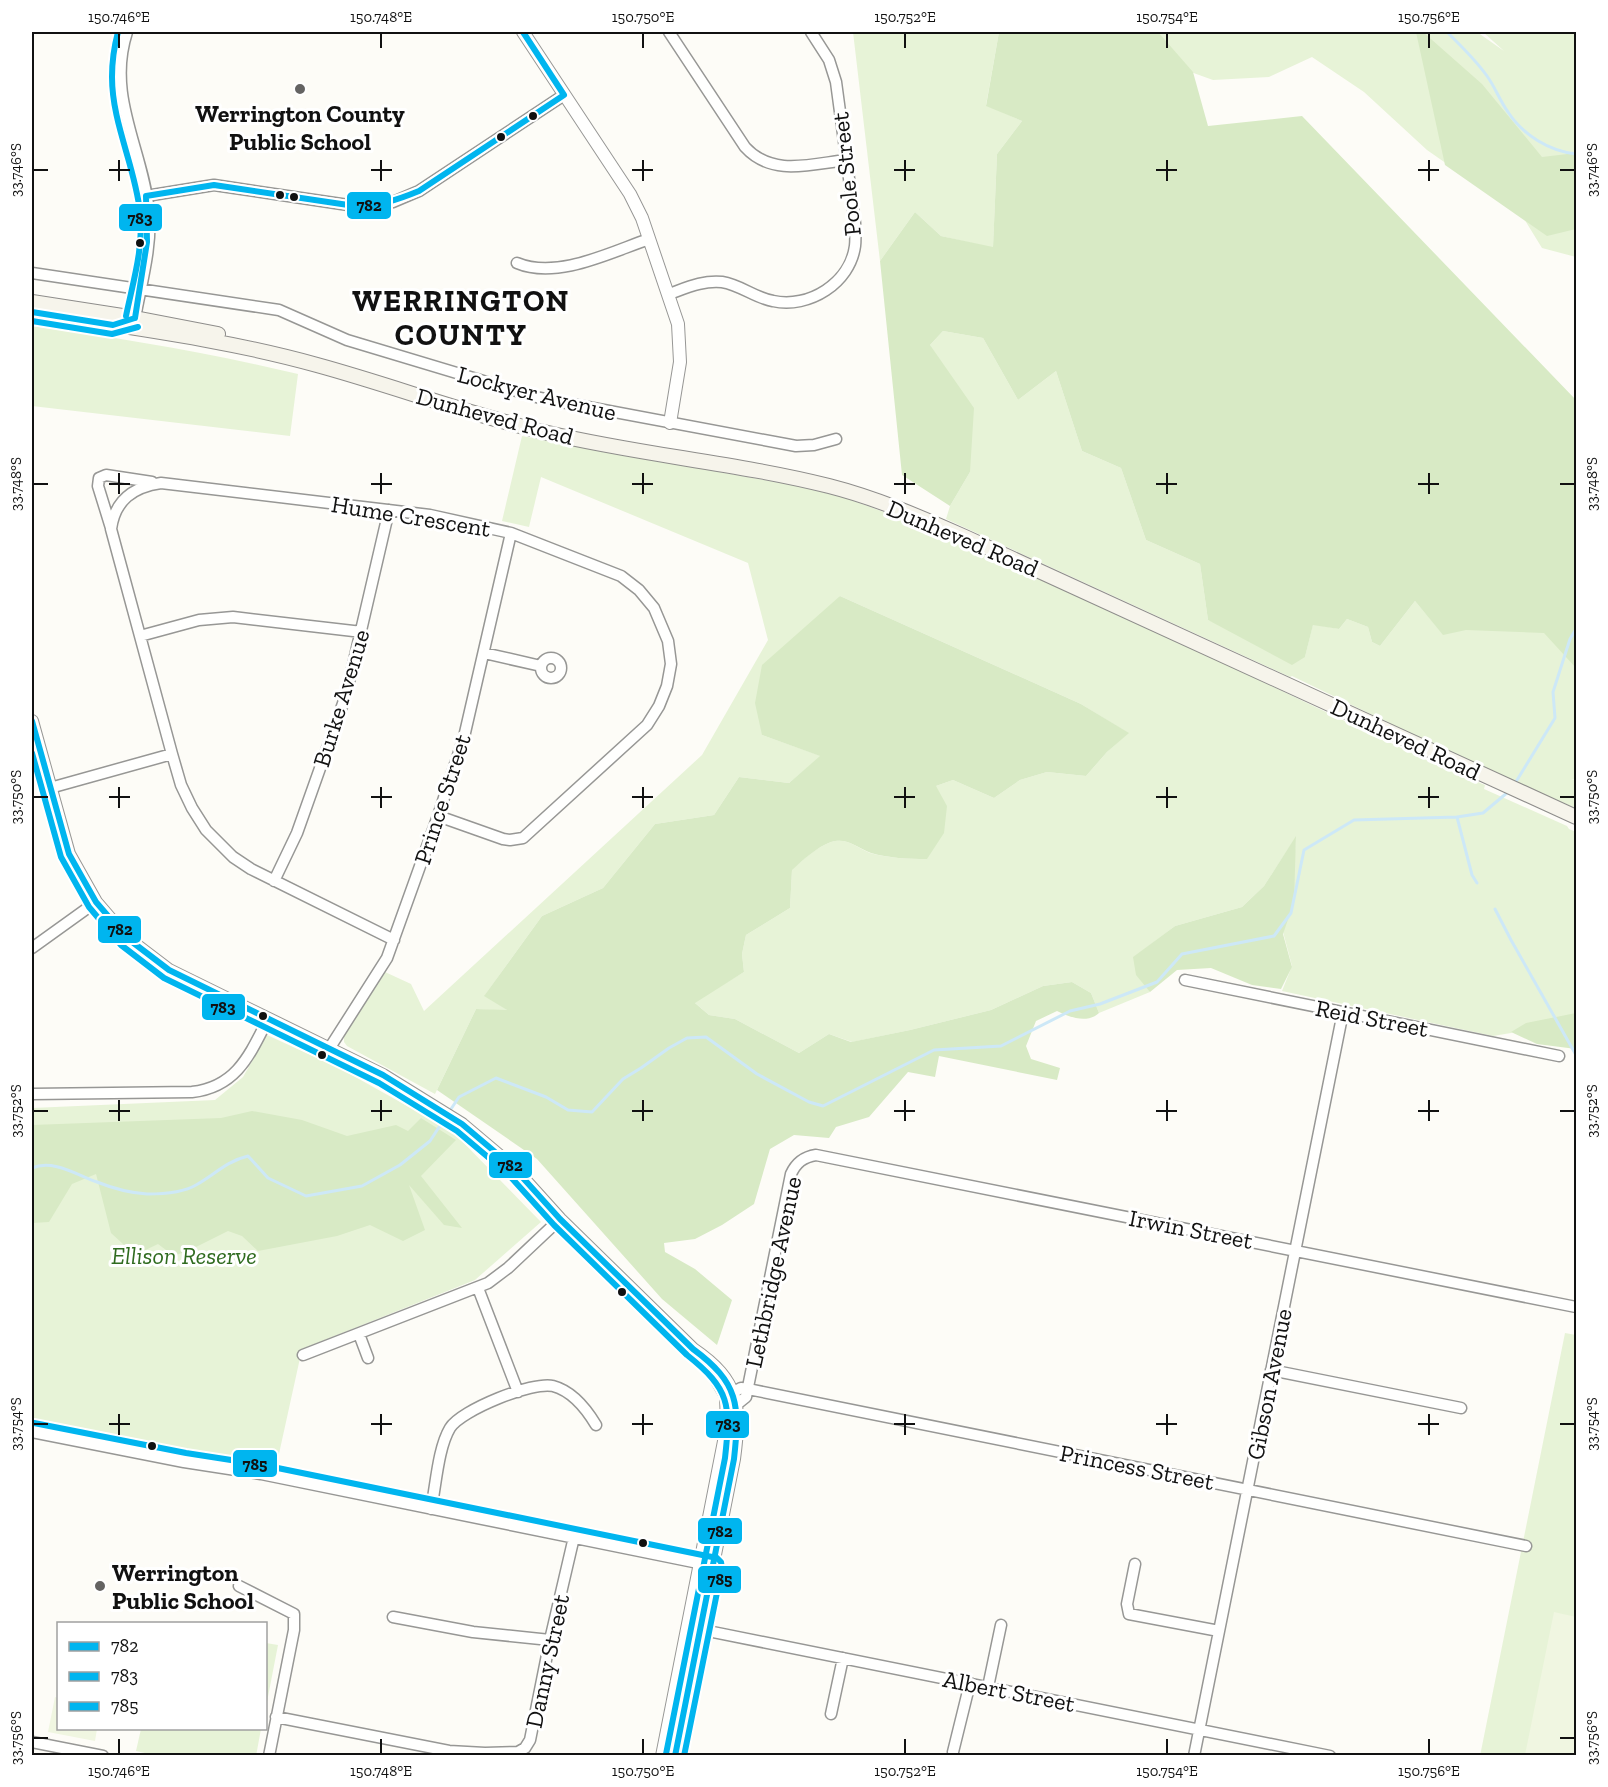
<svg xmlns="http://www.w3.org/2000/svg" width="1608" height="1787" font-family="'Zilla Slab',serif">
<rect width="100%" height="100%" fill="#fdfcf7"/>
<path fill="#e7f3d7" d="M853,32H999L986,105L1022,121L997,154L993,248L941,236L915,212L880,261Z
M1118,32H1477L1504,51L1483,32H1576V257L1542,248L1523,217L1427,150L1364,92L1312,57L1269,77L1213,80L1149,57Z
M32,326C121,338 210,353 298,374L290,436L32,406Z
M943,331L983,338L1018,400L1056,371L1082,451L1121,468L1146,540L1200,564L1208,620L1305,657L1313,624L1339,629L1347,619L1368,627L1372,642L1380,646L1415,601L1442,633L1576,463V779L1571,780H1576V808L1494,774L1292,676L1290,677L946,519L950,506L970,472L930,345Z
M522,436L792,485L843,497L922,526L1213,658L1441,767L1485,785L1484,789L1567,826L1569,829L1576,832V838L1574,837L1576,840V1014L1527,1024L1511,1033L1493,1036L1282,991L1292,966L1283,932L1292,898L1296,837L1264,886L1242,907L1175,926L1134,957L1150,992L1099,1013L1091,993L1072,982L1043,986L991,1010L910,1030L852,1042L829,1034L799,1053L735,1019L709,1015L694,1002L744,972L742,954L746,935L790,908L792,869C803,860 817,847 831,842C847,837 857,848 870,853C888,858 908,859 927,859L936,786L953,780L994,798L1020,780L1047,772L1086,776L1107,752L1128,733L1081,704L840,596L762,735L821,756L789,783L739,777L714,815L655,824L603,888L542,916L485,995L509,1011L476,1009L435,1094L347,1046L344,1042V1036L385,972L411,984L424,1011L702,755L768,640L748,563L541,477L529,527L502,521Z
M267,1035L341,1069L452,1131L541,1222L475,1280L302,1349L275,1472L32,1421V1108L215,1100L243,1077Z
M1565,1333L1576,1335V1755L1480,1756Z
M266,1643L278,1645L266,1707Z
M141,1729V1728L261,1729L256,1756H158L136,1751Z"/>
<path fill="#d8eac5" d="M999,32H1158L1193,72L1208,126L1302,116L1576,400V668L1544,633L1466,630L1443,635L1415,601L1380,646L1372,642L1368,627L1347,619L1339,629L1313,625L1305,657L1292,665L1208,620L1200,564L1146,540L1121,468L1082,451L1056,371L1018,400L983,338L943,331L930,345L974,408L970,472L950,506L902,475L880,261L915,212L941,236L993,247L997,154L1022,121L986,106Z
M1416,32H1423L1482,84L1542,157L1576,153V229L1547,236L1445,165Z
M840,596L1081,704L1129,733L1107,752L1086,776L1047,772L1020,780L994,798L953,780L936,786L947,806L944,833L927,859C908,859 888,858 871,853C857,848 847,837 831,842C817,847 803,860 792,870L790,908L746,935L742,954L744,972L695,1003L709,1015L735,1019L799,1053L829,1034L851,1042L910,1030L991,1010L1043,986L1072,982L1091,993L1099,1013C1087,1024 1069,1017 1057,1011L1036,1021L1026,1046L1031,1059L1060,1068L1057,1080L939,1056L935,1077L908,1072L869,1117L836,1127L829,1138L794,1135L770,1149L754,1204L722,1225L695,1239L664,1243L665,1252L695,1269L732,1300L717,1345L662,1299L537,1159L437,1090L476,1009L507,1010L484,996L542,916L603,888L655,824L714,815L739,777L789,783L820,756L762,735L755,703L762,665Z
M1296,836L1294,902L1283,934L1292,967L1281,989L1252,985L1211,968L1177,970L1150,992L1136,975L1133,957L1175,926L1242,907L1264,886Z
M1576,1013V1049L1537,1044L1511,1032L1526,1023Z
M252,1111L302,1120L347,1136L396,1125L408,1131L421,1118L456,1140L421,1176L462,1228L444,1225L409,1185L425,1230L403,1241L370,1225L337,1236L258,1251L242,1236L228,1231L194,1248L174,1256L158,1244L135,1255L111,1233L96,1174L72,1184L49,1222L32,1223V1125L221,1118Z"/>
<path fill="#f0f6e1" d="M1554,1612L1576,1617V1755H1525Z
M55,1697L58,1698V1728L97,1729L95,1741L48,1732Z"/>
<g fill="none" stroke-linecap="round" stroke-linejoin="round">
<path stroke="#cde8f7" stroke-width="3" d="M1447,32C1461,46 1475,59 1487,76C1495,87 1500,101 1508,112C1523,135 1549,151 1576,154
M1514,785L1555,718L1553,692L1570,639L1576,629
M1457,817L1472,875L1477,883
M1495,909L1511,940L1576,1055
M449,1112L459,1097L496,1078L546,1097L568,1110L592,1112L623,1079L641,1068L669,1048L687,1038L706,1037L757,1074L809,1102L823,1106L934,1050L1001,1046L1070,1011L1100,1004L1157,982L1182,954L1274,936L1291,913L1304,850L1354,820L1457,817L1483,813L1508,792
M32,1168C53,1159 77,1175 97,1182C112,1188 131,1193 147,1194C161,1194 183,1193 196,1185C214,1175 227,1161 248,1156L268,1178L306,1196L362,1186L400,1165L430,1141L445,1118"/>
<g stroke="#979795" stroke-width="13">
<path id="minor" d="M127,32C106,97 143,149 149,212C152,247 141,284 135,318
M669,32L745,147C772,177 811,164 846,160
M146,196L214,185L355,206H370L393,202L419,191L564,95
M517,263C557,280 611,252 649,239
M32,273L279,310L347,340L540,398L796,446L814,445L836,439
M669,294C686,288 703,280 722,282C741,285 755,298 773,301C809,309 850,283 855,246C856,238 855,230 855,223L836,82L829,60L811,32
M111,528L98,486L99,478L106,475L152,482
M140,636L199,620L233,617L362,632
M484,653L541,666
M541 668a10 10 0 1 1 20 0a10 10 0 1 1-20 0Z
M50,788L172,754
M274,881L297,833L346,695L389,510
M394,940L251,869L233,857L206,830L192,808L181,785L172,754L111,529C115,500 133,487 161,483L430,515L511,533L621,576L639,590L654,608L668,641L671,664L667,686L659,706L647,725L523,838L510,840L503,839L438,816
M32,948L96,902
M1185,980L1559,1056
M329,1049L387,958L438,816L464,737L511,533
M32,1094L192,1092C237,1087 250,1054 268,1019
M478,1288L518,1392
M359,1334L368,1358
M303,1355L488,1283L508,1268L560,1219
M1271,1370L1461,1408
M726,1396L741,1388L748,1389L1526,1546
M729,1405H736L746,1397L791,1174C796,1163 803,1157 816,1155L1576,1307
M32,1432L184,1462L261,1474L708,1565
M431,1509C436,1485 438,1448 450,1428C461,1410 533,1381 553,1386C572,1391 587,1410 596,1425
M1135,1564L1127,1604L1129,1614L1219,1631
M239,1586L294,1614V1630L269,1756
M393,1617L473,1632L550,1640
M688,1627L1330,1756
M988,1687L1001,1625
M831,1714L843,1658
M276,1717L449,1751L485,1753L518,1752L525,1748L530,1740L550,1640L574,1537
M32,1742L103,1756
M953,1752L970,1683
M1194,1756L1343,1012"/>
</g>
<g stroke="#979795" stroke-width="14">
<path id="tertiary" d="M523,32L630,194L642,218L678,324L680,362L670,423
M32,721L69,854L96,902L127,938L169,970L383,1075L462,1124L514,1168L560,1219L693,1349C740,1381 741,1406 734,1459L675,1756
M662,1756L727,1426L726,1396L716,1379"/>
</g>
<g stroke="#8e8d8b" stroke-width="16">
<path id="secondary" d="M32,302L135,318L218,334
M32,312C126,327 224,339 317,365C394,386 470,415 548,433C641,455 737,463 829,486C876,498 920,517 965,537L1576,817"/>
</g>
<use href="#minor" stroke="#fffffe" stroke-width="10"/>
<use href="#tertiary" stroke="#fffffe" stroke-width="12"/>
<use href="#secondary" stroke="#f6f4eb" stroke-width="14"/>
<g stroke="#fff" stroke-width="10">
<path id="bus-1" d="M523,32L564,95
M146,196L214,185L355,206C379,206 397,200 419,191L564,95
M32,312L113,325L135,318
M135,318L147,242L146,196
M32,721L69,854L96,902L127,938L169,970L383,1075L462,1124L514,1168L560,1219L693,1349C739,1383 740,1405 734,1459L675,1756"/>
</g>
<g stroke="#fff" stroke-width="10">
<path id="bus-2" d="M118,32C114,47 112,61 112,77C112,123 135,166 140,212C144,247 133,282 126,316
M32,321L112,334L138,327
M32,753L61,857L89,907L121,945L164,978L379,1083L457,1131L508,1174L554,1225L687,1355C730,1389 731,1405 725,1458L666,1754"/>
</g>
<g stroke="#fff" stroke-width="10">
<path id="bus-3" d="M34,1423L186,1453L263,1465L717,1558L721,1562L722,1568L684,1756"/>
</g>
<use href="#bus-1" stroke="#00b5ef" stroke-width="6"/>
<use href="#bus-2" stroke="#00b5ef" stroke-width="6"/>
<use href="#bus-3" stroke="#00b5ef" stroke-width="6"/>
</g>
<path fill="none" stroke="#111" stroke-width="2" d="M119,33V48M381,33V48M643,33V48M905,33V48M1167,33V48M1429,33V48M119,160V181M381,160V181M643,160V181M905,160V181M1167,160V181M1429,160V181M33,170H48M109,170H130M371,170H392M632,170H653M894,170H915M1156,170H1177M1418,170H1439M1560,170H1575M119,473V494M381,473V494M643,473V494M905,473V494M1167,473V494M1429,473V494M33,484H48M109,484H130M371,484H392M632,484H653M894,484H915M1156,484H1177M1418,484H1439M1560,484H1575M119,787V808M381,787V808M643,787V808M905,787V808M1167,787V808M1429,787V808M33,797H48M109,797H130M371,797H392M632,797H653M894,797H915M1156,797H1177M1418,797H1439M1560,797H1575M119,1100V1121M381,1100V1121M643,1100V1121M905,1100V1121M1167,1100V1121M1429,1100V1121M33,1111H48M109,1111H130M371,1111H392M632,1111H653M894,1111H915M1156,1111H1177M1418,1111H1439M1560,1111H1575M119,1414V1435M381,1414V1435M643,1414V1435M905,1414V1435M1167,1414V1435M1429,1414V1435M33,1424H48M109,1424H130M371,1424H392M632,1424H653M894,1424H915M1156,1424H1177M1418,1424H1439M1560,1424H1575M33,1738H48M1560,1738H1575M119,1739V1754M381,1739V1754M643,1739V1754M905,1739V1754M1167,1739V1754M1429,1739V1754"/>
<g fill="#646362" stroke="#fff" stroke-width="2">
<circle cx="300" cy="89" r="6"/>
<circle cx="100" cy="1586" r="6"/>
</g>
<g fill="#111" stroke="#fff" stroke-width="2">
<circle cx="533" cy="116" r="5"/>
<circle cx="501" cy="137" r="5"/>
<circle cx="280" cy="195" r="5"/>
<circle cx="294" cy="197" r="5"/>
<circle cx="140" cy="243" r="5"/>
<circle cx="263" cy="1016" r="5"/>
<circle cx="322" cy="1055" r="5"/>
<circle cx="622" cy="1292" r="5"/>
<circle cx="152" cy="1446" r="5"/>
<circle cx="643" cy="1543" r="5"/>
</g>
<g text-anchor="middle" dominant-baseline="central" stroke-width="6" stroke-linejoin="round" paint-order="stroke">
<g font-size="24" font-weight="bold" fill="#111" stroke="#fff">
<text x="300" y="113">Werrington County<tspan x="300" dy="28">Public School</tspan></text>
<text x="112" y="1572" text-anchor="start">Werrington<tspan x="112" dy="28">Public School</tspan></text>
</g>
<g font-size="24" fill="#111" stroke="#fff">
<text transform="translate(846 174) rotate(-96)">Poole Street</text>
<text transform="translate(537 393) rotate(14)">Lockyer Avenue</text>
<text transform="translate(495 416) rotate(15)">Dunheved Road</text>
<text transform="translate(411 516) rotate(9)">Hume Crescent</text>
<text transform="translate(963 538) rotate(23)">Dunheved Road</text>
<text transform="translate(341 698) rotate(-73)">Burke Avenue</text>
<text transform="translate(1406 739) rotate(25)">Dunheved Road</text>
<text transform="translate(442 799) rotate(-72)">Prince Street</text>
<text transform="translate(1372 1018) rotate(11)">Reid Street</text>
<text transform="translate(1191 1229) rotate(11)">Irwin Street</text>
<text transform="translate(773 1272) rotate(-78)">Lethbridge Avenue</text>
<text transform="translate(1269 1384) rotate(-79)">Gibson Avenue</text>
<text transform="translate(1137 1467) rotate(11)">Princess Street</text>
<text transform="translate(547 1661) rotate(-78)">Danny Street</text>
<text transform="translate(1009 1691) rotate(11)">Albert Street</text>
</g>
<g font-size="24" font-style="italic" fill="#2f6b1f" stroke="#fff">
<text x="184" y="1255">Ellison Reserve</text>
</g>
<g font-size="30" font-weight="bold" letter-spacing="1.5" fill="#111" stroke="#fff">
<text x="461" y="301">WERRINGTON<tspan x="461" dy="34">COUNTY</tspan></text>
</g>
</g>
<g stroke="#fff" stroke-width="2">
<rect x="346" y="191" width="46" height="29" rx="6" fill="#00b5ef"/>
<rect x="118" y="203" width="45" height="29" rx="6" fill="#00b5ef"/>
<rect x="97" y="915" width="45" height="29" rx="6" fill="#00b5ef"/>
<rect x="201" y="993" width="45" height="28" rx="6" fill="#00b5ef"/>
<rect x="488" y="1151" width="45" height="28" rx="6" fill="#00b5ef"/>
<rect x="705" y="1410" width="45" height="29" rx="6" fill="#00b5ef"/>
<rect x="232" y="1449" width="46" height="29" rx="6" fill="#00b5ef"/>
<rect x="697" y="1517" width="46" height="28" rx="6" fill="#00b5ef"/>
<rect x="697" y="1565" width="45" height="29" rx="6" fill="#00b5ef"/>
</g>
<g font-size="16" text-anchor="middle" font-weight="bold" fill="#111">
<text x="369" y="211">782</text>
<text x="140" y="224">783</text>
<text x="120" y="935">782</text>
<text x="223" y="1013">783</text>
<text x="510" y="1171">782</text>
<text x="728" y="1430">783</text>
<text x="255" y="1470">785</text>
<text x="720" y="1537">782</text>
<text x="720" y="1585">785</text>
</g>
<rect width="1608" height="1787" fill="none" stroke="#ffffff" stroke-width="66"/>
<rect x="57" y="1622" width="210" height="108" fill="#ffffff" stroke="#a0a0a0" stroke-width="1.5"/>
<rect x="69" y="1642" width="30" height="9" fill="#00b5ef" stroke="#a0a0a0" stroke-width="1.5"/>
<text x="111" y="1652" font-size="18" fill="#111111">782</text>
<rect x="69" y="1672" width="30" height="9" fill="#00b5ef" stroke="#a0a0a0" stroke-width="1.5"/>
<text x="111" y="1682" font-size="18" fill="#111111">783</text>
<rect x="69" y="1702" width="30" height="9" fill="#00b5ef" stroke="#a0a0a0" stroke-width="1.5"/>
<text x="111" y="1712" font-size="18" fill="#111111">785</text>
<rect x="33" y="33" width="1542" height="1721" fill="none" stroke="#111" stroke-width="2"/>
<g font-size="15" text-anchor="middle" fill="#111">
<text x="119" y="22">150.746°E</text>
<text x="381" y="22">150.748°E</text>
<text x="643" y="22">150.750°E</text>
<text x="905" y="22">150.752°E</text>
<text x="1167" y="22">150.754°E</text>
<text x="1429" y="22">150.756°E</text>
<text transform="translate(16 170) rotate(-90)" y="5">33.746°S</text>
<text transform="translate(1592 170) rotate(-90)" y="5">33.746°S</text>
<text transform="translate(16 484) rotate(-90)" y="5">33.748°S</text>
<text transform="translate(1592 484) rotate(-90)" y="5">33.748°S</text>
<text transform="translate(16 797) rotate(-90)" y="5">33.750°S</text>
<text transform="translate(1592 797) rotate(-90)" y="5">33.750°S</text>
<text transform="translate(16 1111) rotate(-90)" y="5">33.752°S</text>
<text transform="translate(1592 1111) rotate(-90)" y="5">33.752°S</text>
<text transform="translate(16 1424) rotate(-90)" y="5">33.754°S</text>
<text transform="translate(1592 1424) rotate(-90)" y="5">33.754°S</text>
<text transform="translate(16 1738) rotate(-90)" y="5">33.756°S</text>
<text transform="translate(1592 1738) rotate(-90)" y="5">33.756°S</text>
<text x="119" y="1776">150.746°E</text>
<text x="381" y="1776">150.748°E</text>
<text x="643" y="1776">150.750°E</text>
<text x="905" y="1776">150.752°E</text>
<text x="1167" y="1776">150.754°E</text>
<text x="1429" y="1776">150.756°E</text>
</g>
</svg>
